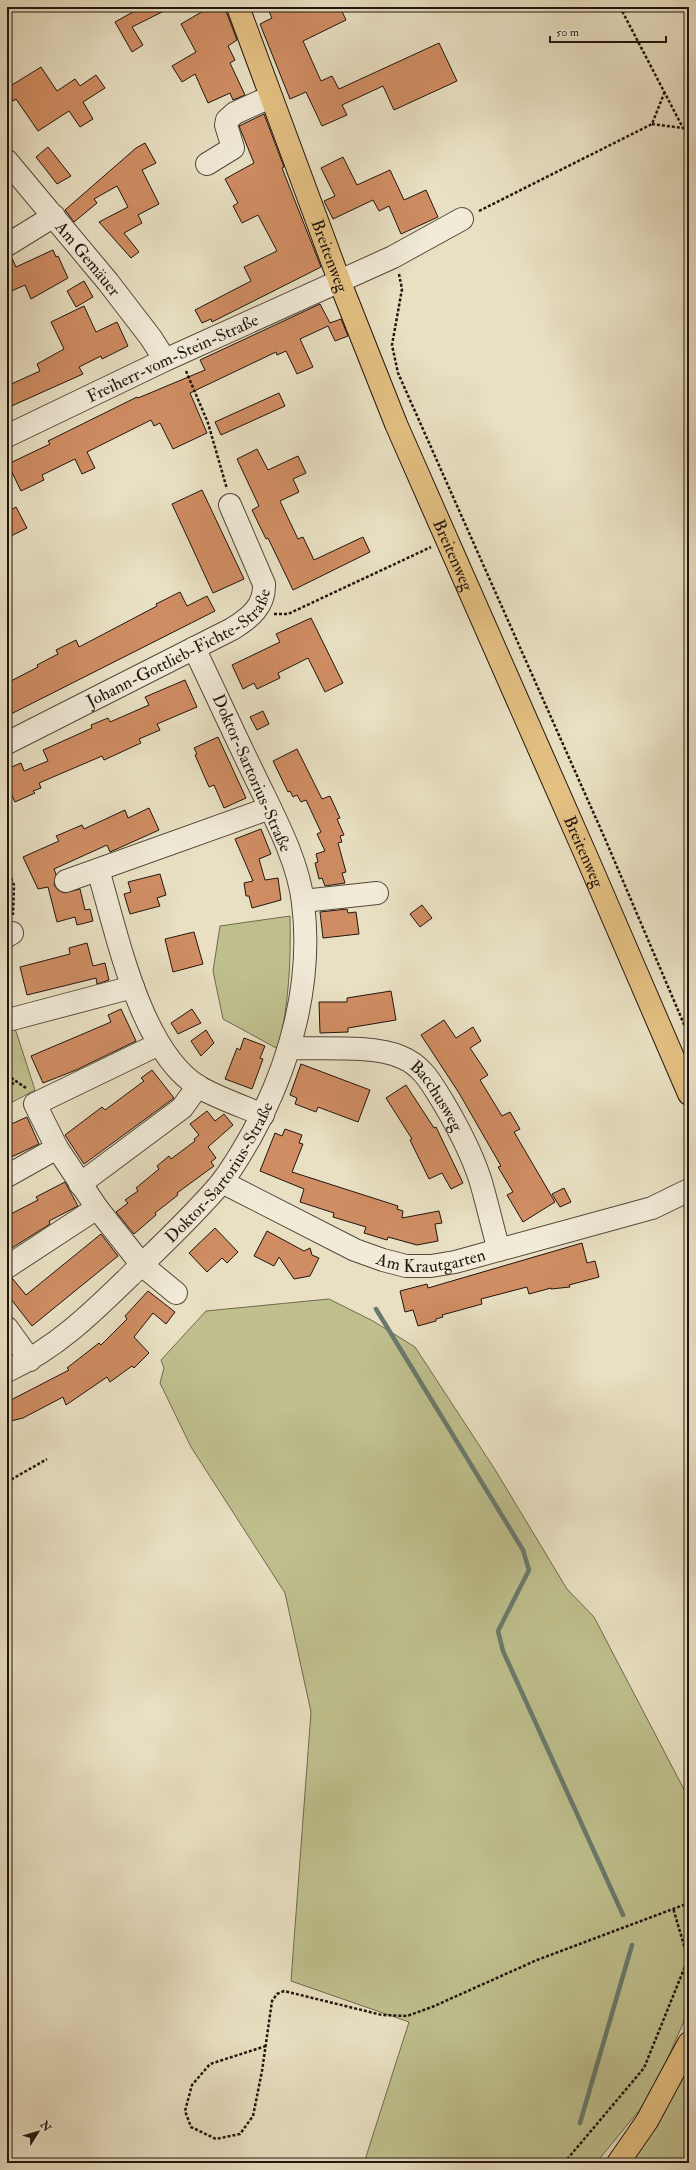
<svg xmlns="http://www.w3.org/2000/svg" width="696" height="2170" font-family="'IM FELL Double Pica',serif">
<rect width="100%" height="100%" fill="#e9e0c3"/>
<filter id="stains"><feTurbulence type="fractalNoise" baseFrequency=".005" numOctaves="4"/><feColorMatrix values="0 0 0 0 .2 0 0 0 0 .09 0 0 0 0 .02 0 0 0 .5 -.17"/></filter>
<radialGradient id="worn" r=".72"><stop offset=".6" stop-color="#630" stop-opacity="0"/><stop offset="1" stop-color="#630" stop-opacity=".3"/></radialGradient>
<path fill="#bfc08e" stroke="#706a4e" d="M290,916C291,961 289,1005 278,1049L223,1019L213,971L220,926Z
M7,1011L12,1019L35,1090L7,1105Z
M329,1299L373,1321L415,1347L494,1468L567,1589L594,1617L689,1799V2010L651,2096L596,2163H364L409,2022L291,1981L311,1712L285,1593L191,1447L160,1383L164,1368L161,1360L206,1311Z
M689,2070V2163H625Z"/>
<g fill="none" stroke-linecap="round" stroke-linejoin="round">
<path stroke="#697a6d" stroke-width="4.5" d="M376,1309L523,1550L529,1570L498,1631L503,1651L623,1915
M580,2123L632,1945
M578,2163L581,2160"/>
</g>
<path fill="#d08d63" stroke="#21150e" d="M142,7H172L132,27L143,45L132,52L115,22Z
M210,7H224L226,11L237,40L228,46L235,60L230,63L245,95L233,100L230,93L208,103L195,74L182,82L172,66L196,52L181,24Z
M267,7H340L346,20L303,41L321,81L332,76L339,89L439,43L457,81L394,110L383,86L342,105L347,115L322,126L306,92L290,99L260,24L272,18Z
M41,67L57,91L75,79L80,86L96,75L105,88L83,102L93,119L80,127L69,111L38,131L16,99L13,101L7,88Z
M264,114L284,167L282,168L321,267L212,322L211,319L202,323L195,310L251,281L244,267L277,251L258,215L242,223L233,206L238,203L225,179L254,163L239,126Z
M145,143L156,163L142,170L159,204L138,215L142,223L124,233L139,252L131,258L99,222L128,207L117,186L94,199L97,203L74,222L65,210L136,148Z
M48,147L71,176L57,184L36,157Z
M343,157L357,185L390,170L404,200L426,190L438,217L401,234L389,206L379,211L373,200L333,219L324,201L335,196L321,168Z
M53,250L56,257L58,256L68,278L31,299L25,285L7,293V257L11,256L16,267Z
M84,281L93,297L76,307L67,291Z
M320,304L330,323L341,319L348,336L335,341L328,326L300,339L313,367L297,374L286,351L277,355L276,352L190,393L207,433L173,449L160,423L154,426L151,420L87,452L95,468L82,474L75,459L42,475L44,480L21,491L8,464L50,444L48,441L137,397L138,398L205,370L200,360Z
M84,306L96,332L117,322L128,346L102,359L101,356L79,367L83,374L7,408V386L40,371L37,364L64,349L51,322Z
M279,393L285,406L221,435L215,422Z
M257,449L268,470L298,456L306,473L293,479L299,492L280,501L298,539L303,537L314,560L363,537L370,552L293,590L268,538L266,539L252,510L259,506L237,459Z
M202,490L244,579L213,593L172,504Z
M16,507L27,528L7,538V512Z
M180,592L187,606L207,596L215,611L7,716V683L38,667L37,665L58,654L56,650L76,640L79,647L157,606L156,604Z
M311,618L343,683L325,692L308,658L278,673L280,678L257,689L254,683L243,689L232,665L280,642L276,634Z
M185,680L197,707L157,724L160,730L139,739L141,743L104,760L102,756L39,783L41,788L33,791L35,793L15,802L7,785V769L21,763L24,771L48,761L43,750L92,728L91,725L108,718L110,722L149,705L145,697Z
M263,711L269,724L257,730L250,717Z
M218,737L246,798L224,808L214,785L209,787L195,755L197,754L194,748Z
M297,749L322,799L330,796L340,818L337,819L344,835L340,836L342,842L338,843L346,872L342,873L345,883L325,886L322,878L319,879L315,863L318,862L316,854L325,851L317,834L321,832L306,800L301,802L297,795L293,797L290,791L288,792L273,761Z
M149,808L159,830L110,852L107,845L54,869L56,874L54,885L58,890L64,893L80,889L85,910L90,909L93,921L77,925L75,917L57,922L48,887L38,889L23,857L59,841L56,836L82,825L84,829L125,810L128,818Z
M261,829L271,854L259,859L265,880L278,878L281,900L252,908L249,896H246L244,883L253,881L235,839Z
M160,874L166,895L157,898L160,906L130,914L124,894L131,892L128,882Z
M422,905L432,918L420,927L410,914Z
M347,909L348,913L356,912L359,934L323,938L320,912Z
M194,932L203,964L173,972L165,939Z
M87,943L93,966L105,963L109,980L97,984L96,978L27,995L20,967L70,954L69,948Z
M391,991L396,1020L348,1028V1032L320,1033L319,1002H347V998Z
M121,1009L136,1041L76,1070L43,1083L31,1056L111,1022L108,1015Z
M192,1009L201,1023L178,1034L171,1023Z
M444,1020L456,1038L473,1027L481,1041L470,1048L488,1075L480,1080L502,1116L510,1112L520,1129L514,1132L555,1202L523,1222L507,1195L513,1192L498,1167L501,1166L459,1093L421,1035Z
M206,1030L214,1043L201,1056L191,1041Z
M244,1038L265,1046L260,1058L263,1059L252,1089L225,1079L237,1048L240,1050Z
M301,1064L370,1090L358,1122L318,1107L316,1112L295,1104L297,1098L290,1095Z
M152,1070L174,1098L84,1164L65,1135L102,1107L105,1110L144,1081L141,1078Z
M406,1085L434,1128L436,1127L463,1183L451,1189L442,1173L429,1179L410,1140L412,1139L386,1098Z
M207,1111L215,1121L224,1114L233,1125L208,1147L216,1158L211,1162L214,1166L177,1193L178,1195L155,1213L156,1215L134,1234L116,1212L128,1203L125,1200L138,1191L136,1188L159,1169L157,1166L169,1156L171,1159L195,1141L194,1139L199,1135L190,1124Z
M27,1117L39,1144L7,1159V1126Z
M285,1129L302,1135L299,1143L303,1144L292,1172L398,1206L397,1209L403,1211L402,1218L439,1211L442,1223L435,1224L438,1241L417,1245L388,1237L387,1240L364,1233L366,1227L333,1217L334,1213L300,1202L304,1189L260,1171L275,1133L282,1136Z
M65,1182L78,1206L49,1221L50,1224L7,1251V1216L38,1200L36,1197Z
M564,1188L571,1202L560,1207L552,1194Z
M215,1228L238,1252L227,1263L222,1258L207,1272L189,1253Z
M267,1231L304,1251L310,1248L312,1255L319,1258L310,1276L294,1279L279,1257L274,1266L254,1256Z
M101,1234L118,1256L32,1326L7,1294V1279L12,1278L26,1295Z
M582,1243L587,1263L595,1261L599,1277L569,1285L570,1287L551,1289V1288L529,1294L527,1287L481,1299L482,1304L442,1315L443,1317L436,1319V1321L418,1326L413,1310L405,1312L400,1291L427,1284L428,1288Z
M148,1291L175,1312L166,1324L153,1313L134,1337L149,1353L134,1368L132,1366L110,1382L107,1377L66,1405L63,1397L23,1418L7,1422V1402L69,1370L67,1368L99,1343L101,1345L127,1319L125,1316Z"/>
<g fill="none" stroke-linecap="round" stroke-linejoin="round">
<g stroke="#53483b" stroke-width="24">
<g id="minor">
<path id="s1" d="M7,161L108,282L151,338L165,360"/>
<path d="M207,164L233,148L226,125L227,120L235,113L270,97"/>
<path d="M7,245L54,216"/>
<path id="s2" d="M7,436L165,360L393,257L462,219"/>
<path id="s3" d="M7,743L232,629C250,618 265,606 264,584L230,505"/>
<path d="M98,870C117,933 140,1051 199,1087C218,1098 242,1106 263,1115"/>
<path d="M66,881L270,808"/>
<path d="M303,901L377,893"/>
<path d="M7,936L12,933"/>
<path d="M12,1019L133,987"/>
<path d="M159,1044L35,1104L57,1148L97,1208L142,1265L176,1293"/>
<path id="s4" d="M290,1048C320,1049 374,1045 401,1057C422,1065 432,1084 443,1102C458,1127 471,1152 480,1179C487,1202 492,1226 499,1250"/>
<path d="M7,1176L57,1148"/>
<path id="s5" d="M222,1182L355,1250L383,1260L406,1266H431L455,1262L652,1208L689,1190"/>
<path d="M80,1184L182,1108L198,1086"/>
<path d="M7,1267L97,1208"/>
<path d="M7,1328L30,1360"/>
<path id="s6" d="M7,1371C58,1347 93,1312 133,1273C163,1244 194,1215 221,1183C232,1169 242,1152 251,1136C290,1066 313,983 303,903C299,864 276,820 259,785C237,740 216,694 194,648"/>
</g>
</g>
<g stroke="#21150e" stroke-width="24">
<g id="major">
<path id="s7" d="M238,7L339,280L396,424L588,860L689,1094"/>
<path d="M618,2163L647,2121L689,2043"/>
</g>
</g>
<path stroke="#21150e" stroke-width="2.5" stroke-dasharray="3 2" stroke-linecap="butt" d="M620,7L683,128L689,135
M652,124L683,128
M479,211L652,124L665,91
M399,274L402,289L392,345L398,373L606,841L689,1036
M186,371L208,423L227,489
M274,614H288L431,547
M7,869L14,885L13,915
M7,1075L26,1088
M7,1087L17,1081
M7,1482L47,1459
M266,2046L210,2064L192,2085L185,2111L191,2127L216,2139L240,2134L253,2116L262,2071L272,2001L277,1994L284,1991L382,2015L407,2016L432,2007L537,1960L689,1903
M564,2163L644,2068L688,1959L673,1908"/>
<use href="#minor" stroke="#f1ebd8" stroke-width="22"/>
<use href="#major" stroke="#e4c082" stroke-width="22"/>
</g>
<g text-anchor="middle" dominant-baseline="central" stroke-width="3" stroke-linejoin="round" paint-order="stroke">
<g font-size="17" fill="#21150e" stroke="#f1ebd8">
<text stroke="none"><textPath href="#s7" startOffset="265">Breitenweg</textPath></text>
<text stroke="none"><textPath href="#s1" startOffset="127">Am Gemäuer</textPath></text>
<text stroke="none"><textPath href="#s2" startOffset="183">Freiherr-vom-Stein-Straße</textPath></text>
<text stroke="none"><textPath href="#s7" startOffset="589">Breitenweg</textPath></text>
<text stroke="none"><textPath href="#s3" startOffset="198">Johann-Gottlieb-Fichte-Straße</textPath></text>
<text transform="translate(252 773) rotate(66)">Doktor-Sartorius-Straße</text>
<text stroke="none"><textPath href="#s7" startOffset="913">Breitenweg</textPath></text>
<text stroke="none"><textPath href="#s4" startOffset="166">Bacchusweg</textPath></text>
<text stroke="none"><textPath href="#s6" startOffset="294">Doktor-Sartorius-Straße</textPath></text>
<text stroke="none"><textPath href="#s5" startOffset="228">Am Krautgarten</textPath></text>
</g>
</g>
<rect width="696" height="2170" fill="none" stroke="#e9e0c3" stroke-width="24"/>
<rect x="8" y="8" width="680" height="2154" fill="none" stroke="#21150e" stroke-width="2"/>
<rect x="12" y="12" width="672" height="2146" fill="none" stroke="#21150e"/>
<g transform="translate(38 2132) rotate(53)" stroke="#f1ebd8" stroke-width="3" paint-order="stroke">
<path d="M0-3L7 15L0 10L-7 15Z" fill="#21150e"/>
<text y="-6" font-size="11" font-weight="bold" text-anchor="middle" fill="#21150e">N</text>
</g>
<path d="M550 36v6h116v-6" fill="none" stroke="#21150e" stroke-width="2"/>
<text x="556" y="36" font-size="12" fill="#21150e" stroke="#f1ebd8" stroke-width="3" paint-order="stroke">50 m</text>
<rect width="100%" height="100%" filter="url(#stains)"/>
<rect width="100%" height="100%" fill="url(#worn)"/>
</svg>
